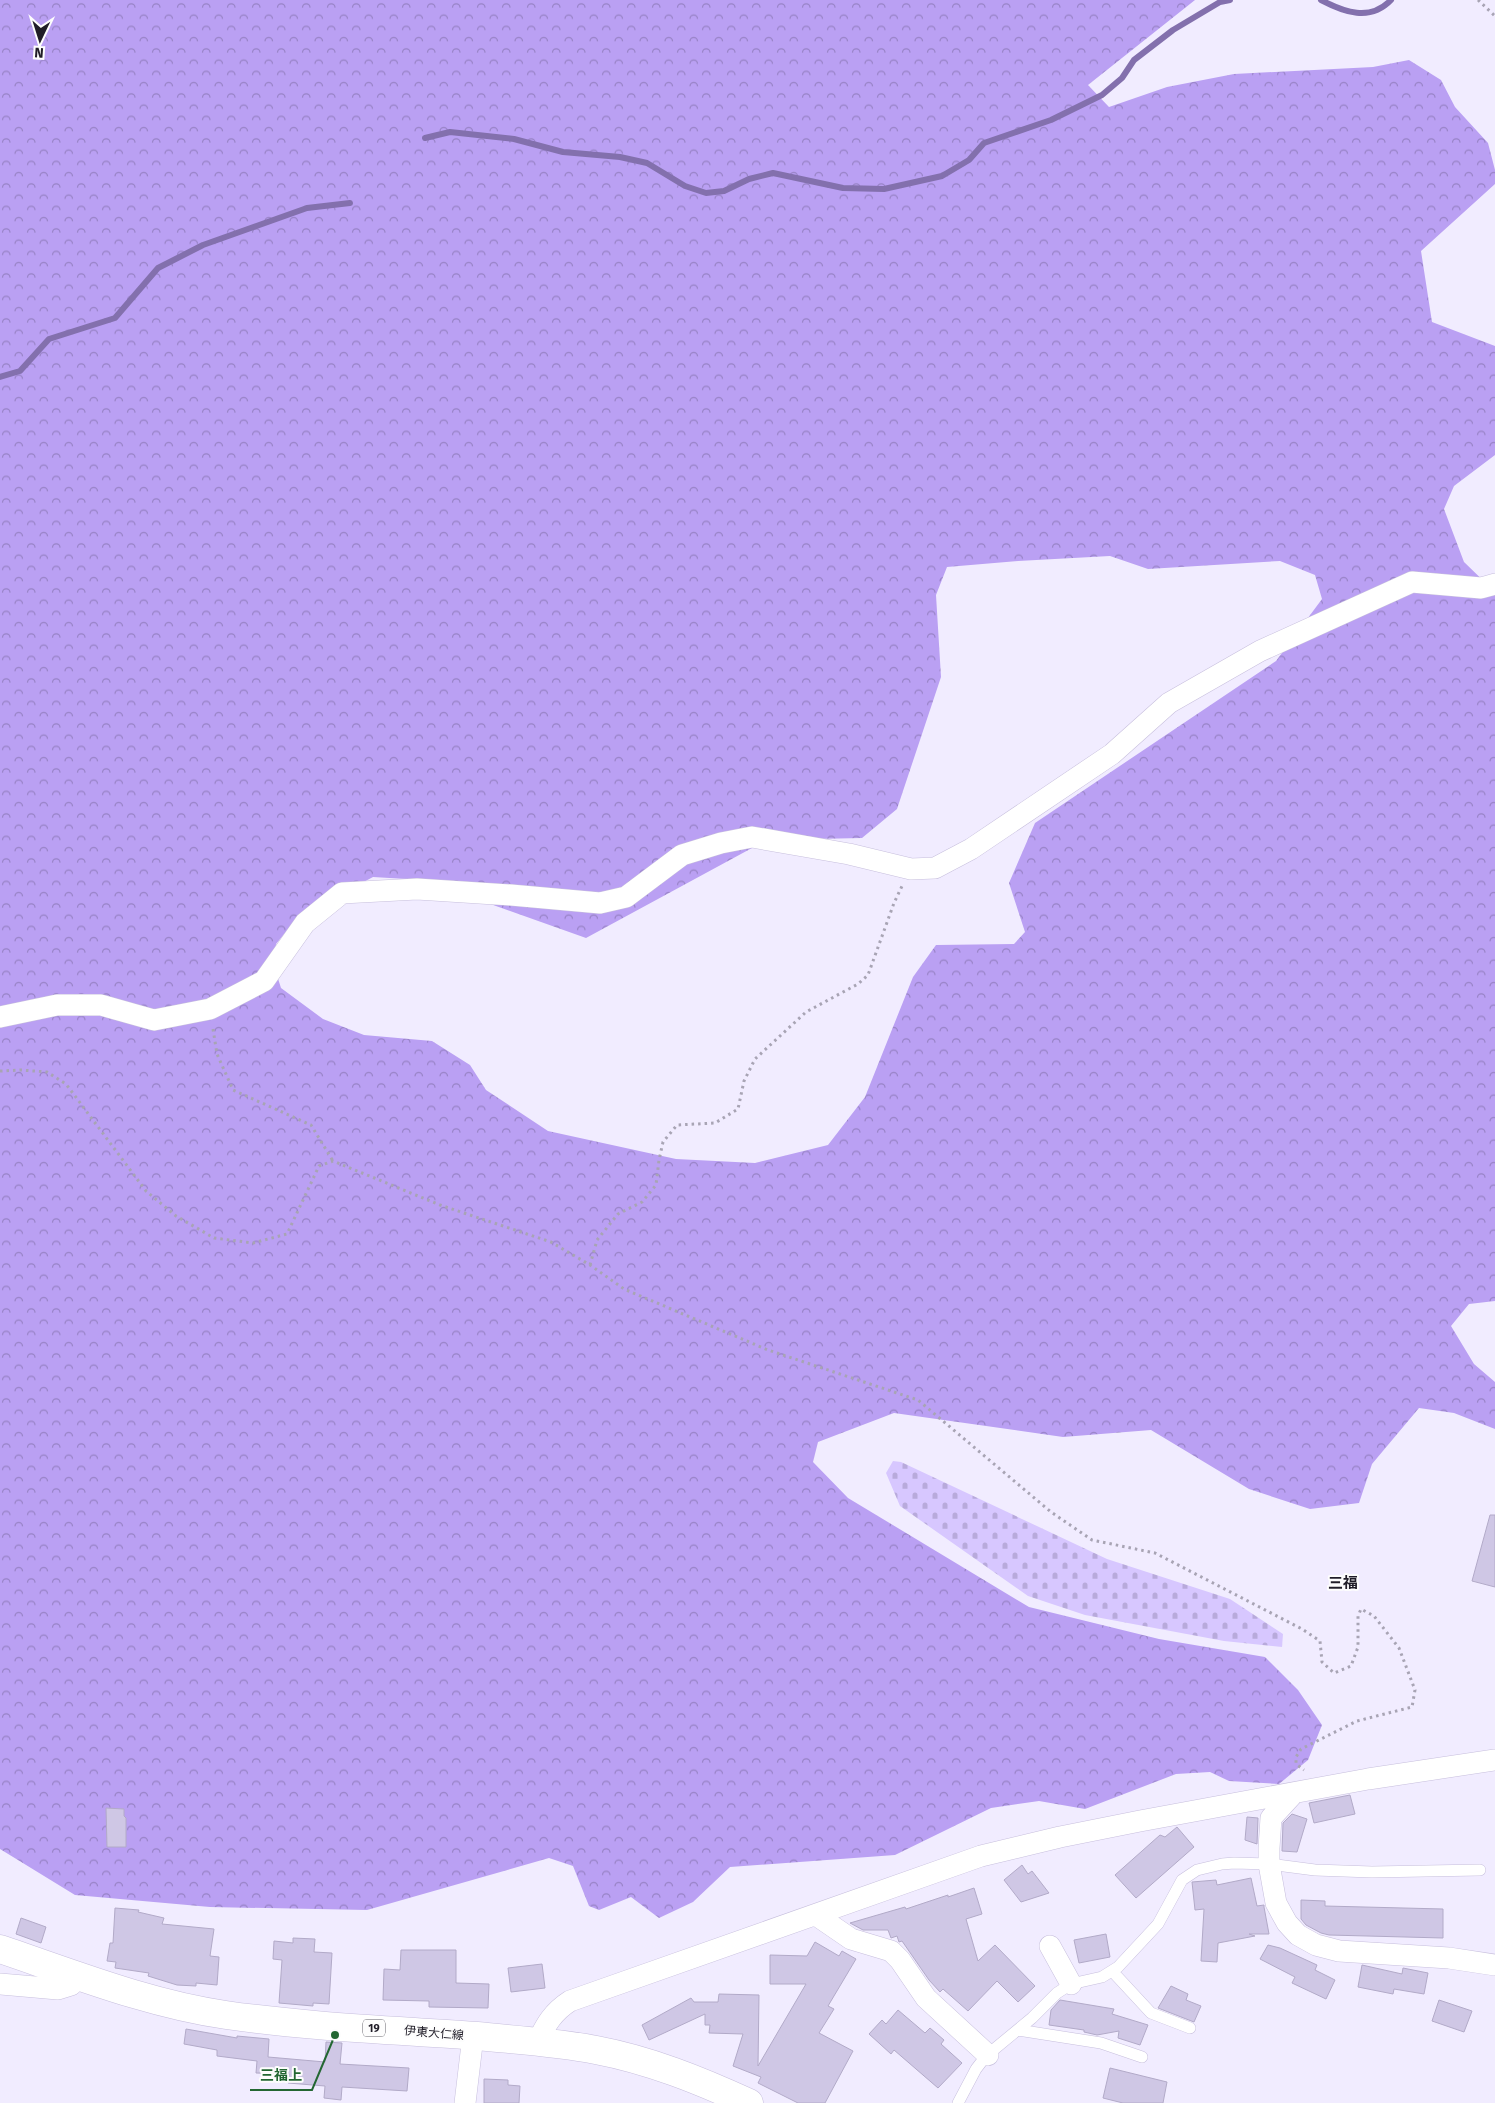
<svg xmlns="http://www.w3.org/2000/svg" width="1495" height="2103" font-family="'Fira Sans','Noto Sans JP',sans-serif">
<defs>
<pattern id="forest-crowns" width="20" height="18" patternUnits="userSpaceOnUse" patternTransform="scale(1.25)"><rect width="20" height="18" fill="#baa0f3"/><path d="M2 6a3 3 0 1 1 6 0M12 15a3 3 0 1 1 6 0" fill="none" stroke="#9782c5"/></pattern>
<pattern id="cemetery-stones" width="16" height="16" patternUnits="userSpaceOnUse" patternTransform="scale(1.25)"><rect width="16" height="16" fill="#d7c7ff"/><path d="M2 7V4a2 2 0 0 1 4 0v3zM10 15v-3a2 2 0 0 1 4 0v3z" fill="#b8aadb"/></pattern>
</defs>
<rect width="100%" height="100%" fill="#f1ecff"/>
<path fill="url(#forest-crowns)" fill-rule="evenodd" d="M0,0H1195L1088,85L1109,107L1167,87L1234,74L1373,67L1409,60L1441,80L1455,107L1488,143L1495,170V184L1421,251L1432,322L1495,346V455L1454,486L1444,509L1464,562L1495,592V1301L1469,1304L1451,1326L1474,1364L1495,1382V1429L1454,1413L1419,1408L1372,1464L1359,1503L1310,1509L1249,1489L1151,1430L1063,1437L894,1413L818,1442L813,1462L848,1498L1029,1607L1159,1639L1265,1657L1298,1690L1322,1725L1308,1760L1279,1784L1229,1781L1210,1772L1176,1774L1085,1809L1039,1801L991,1808L895,1855L730,1867L693,1902L659,1918L631,1897L599,1910L589,1906L573,1866L549,1858L367,1910L210,1907L75,1895L0,1849ZM1110,556L1148,569L1280,561L1315,575L1322,599L1276,661L1035,823L1009,883L1025,932L1014,944L936,945L913,977L865,1097L828,1145L755,1163L676,1159L548,1131L486,1090L470,1065L432,1041L364,1035L323,1019L281,988L274,966L276,944L298,917L373,877L423,880L586,938L767,840L862,838L897,809L941,677L936,595L947,567L1018,561Z"/>
<path fill="url(#cemetery-stones)" d="M893,1461L901,1462L1107,1559L1230,1599L1283,1634L1282,1647L1224,1641L1085,1615L1028,1596L900,1506L886,1473Z"/>
<g fill="none" stroke-linecap="round" stroke-linejoin="round">
<path stroke="#8370ad" stroke-width="6" d="M1321,0C1344,12 1370,22 1391,0
M425,138L450,132L514,139L563,152L620,157L647,163L685,186L706,193L724,191L749,179L773,173L843,188L884,189L942,176L969,160L984,143L1051,120L1102,95L1122,78L1134,60L1173,30L1220,2L1230,0
M0,377L20,371L49,339L115,318L158,268L203,245L307,208L350,203"/>
</g>
<path fill="#cfc7e5" stroke="#b2aac8" d="M1490,1515H1495V1587L1472,1581Z
M1350,1795L1355,1814L1314,1823L1309,1803Z
M106,1808L124,1809V1816L126,1818V1847H107Z
M1292,1814L1307,1819L1297,1852L1282,1851L1283,1823Z
M1247,1817L1258,1818L1257,1844L1245,1840Z
M1177,1827L1194,1847L1136,1898L1115,1875L1160,1835L1165,1837Z
M1022,1865L1028,1874L1032,1871L1049,1893L1021,1902L1004,1880Z
M1251,1878L1257,1906L1264,1905V1907L1269,1934H1249L1255,1936L1218,1943L1217,1962L1201,1961L1204,1909L1195,1910L1192,1882L1216,1880L1217,1885Z
M974,1888L982,1914L966,1919L978,1961L995,1945L1035,1986L1018,2002L997,1981L968,2011L943,1989L940,1992L929,1980L902,1941L899,1942L897,1936L891,1938L888,1930H863L850,1923L905,1907L906,1909L948,1895V1897Z
M1301,1900L1325,1901V1906L1443,1909V1938L1329,1935L1321,1933L1306,1925L1301,1919Z
M115,1908L139,1910L138,1912L164,1918L162,1924L214,1929L210,1956L219,1957L217,1985L196,1983V1986L177,1985L148,1976L149,1973L115,1968L116,1962L107,1961L110,1943H113Z
M21,1918L46,1927L41,1943L16,1934Z
M1106,1934L1110,1957L1079,1963L1074,1940Z
M293,1938L315,1939L314,1952L332,1953L329,2004L313,2003V2006L279,2003L282,1960L273,1959L274,1941L293,1943Z
M815,1942L839,1956L842,1951L856,1959L828,2006L834,2009L819,2033L853,2051L825,2103H798L758,2083L761,2077L733,2066L743,2034L709,2033L710,2025H705V2014L649,2040L642,2025L691,1998L694,2002H718L719,1994L759,1995L758,2066L806,1984H770V1955L807,1956Z
M1268,1945L1280,1948L1317,1965L1315,1970L1335,1980L1326,1999L1292,1983L1295,1977L1260,1959Z
M401,1950H456V1983L489,1984L488,2008L429,2007V2001L383,2000L384,1969L400,1970Z
M542,1964L545,1988L511,1992L508,1968Z
M1362,1965L1402,1974L1403,1968L1428,1973L1424,1994L1394,1989L1393,1994L1358,1987Z
M1171,1986L1188,1994L1186,2000L1201,2006L1194,2022L1158,2008Z
M1060,2000L1114,2009L1112,2014L1148,2025L1140,2045L1118,2038L1119,2031L1097,2035L1084,2032V2030L1049,2025L1051,2010Z
M1439,2000L1472,2011L1464,2032L1432,2021Z
M898,2010L925,2033L930,2028L944,2040L941,2044L962,2063L938,2088L894,2050L891,2054L869,2034L882,2020L886,2024Z
M186,2029L237,2038V2036L269,2039L268,2057L325,2062L326,2042L342,2043L340,2064L409,2068L407,2091L342,2087L341,2100L324,2098L325,2086L288,2083L289,2074L256,2073L257,2061L217,2056V2050L184,2044Z
M1110,2068L1167,2082L1163,2103H1123L1103,2098Z
M484,2079L508,2080V2085L520,2086L519,2103H484Z"/>
<g fill="none" stroke-linecap="round" stroke-linejoin="round">
<g stroke="#c7bfdd" stroke-width="12">
<path id="service" d="M1113,1972L1151,2013L1190,2028
M1018,2030L1101,2043L1142,2057
M958,2103L976,2069L986,2056L1032,2018L1057,1993L1071,1984L1102,1977L1118,1967L1158,1924L1182,1880L1197,1870L1222,1864L1234,1863L1269,1864L1315,1870L1372,1872L1480,1870"/>
</g>
<g stroke="#c7bfdd" stroke-width="22">
<path id="minor" d="M0,1017L57,1005H101L154,1020L210,1009L264,981L305,923L342,893L417,889L511,895L600,903L626,897L682,855L721,843L752,837L849,854L911,869L935,868L971,849L1112,754L1169,703L1260,651L1412,582L1481,588L1495,584
M1294,1793L1271,1818L1269,1848V1864L1276,1903L1287,1923L1298,1935L1316,1945L1339,1951L1449,1958L1495,1965
M816,1915L851,1939L891,1951L900,1960L926,1998L988,2055
M1050,1946L1071,1984
M0,1984L58,1989L71,1985L80,1976
M538,2041C546,2024 553,2012 570,2001L981,1856L1060,1837L1140,1821L1368,1779L1495,1760
M465,2103L473,2036"/>
</g>
<g stroke="#c7bfdd" stroke-width="29">
<path id="primary" d="M0,1949C74,1974 149,2004 226,2015C309,2027 393,2030 477,2036C516,2040 556,2042 596,2050C649,2060 699,2080 749,2103"/>
</g>
<path stroke="#a8a4b4" stroke-width="3" stroke-dasharray="2.5 4" stroke-linecap="butt" d="M1478,0L1495,16
M213,1029L217,1054L233,1090L311,1125L333,1161
M0,1071L21,1070L47,1072L66,1084L146,1191L176,1216L214,1238L253,1243L287,1234L319,1166L333,1161L440,1205L551,1242L590,1265L624,1289L768,1350L918,1400L1051,1512L1092,1540L1155,1553L1302,1629L1320,1641L1322,1662L1334,1673L1351,1666L1358,1647V1616L1361,1609L1374,1616L1399,1648L1415,1690L1412,1707L1357,1721L1301,1749L1296,1757V1764L1304,1770
M590,1265L597,1240L618,1214L642,1202L656,1185L659,1160L663,1142L677,1125L715,1123L738,1109L744,1081L755,1059L806,1012L858,984L868,975L894,903L902,886"/>
<use href="#service" stroke="#fff" stroke-width="11"/>
<use href="#minor" stroke="#fff" stroke-width="21"/>
<use href="#primary" stroke="#fff" stroke-width="28"/>
</g>
<g text-anchor="middle" dominant-baseline="central" stroke-width="4" stroke-linejoin="round" paint-order="stroke">
<rect fill="#fdfdfd" stroke="#626068" stroke-width="1" x="363" y="2019.5" width="22" height="17" rx="4"/>
<g font-size="11" font-weight="bold" fill="#201d28">
<text x="374" y="2028">19</text>
</g>
<g font-size="12" fill="#201d28" stroke="#fdfdfd">
<text transform="translate(434 2033) rotate(5)">伊東大仁線</text>
</g>
<g font-size="15" font-weight="bold" fill="#201d28" stroke="#fdfdfd">
<text x="1343" y="1583">三福</text>
</g>
</g>
<path fill="none" stroke="#236732" stroke-width="2" d="M335 2035L312 2090H250"/>
<circle fill="#236732" stroke="#fdfdfd" stroke-width="2" cx="335" cy="2035" r="5"/>
<g font-size="14" text-anchor="middle" font-weight="bold" fill="#236732" stroke="#fdfdfd" stroke-width="4" stroke-linejoin="round" paint-order="stroke">
<text x="281" y="2080">三福上</text>
</g>
<g transform="translate(40 40) rotate(184)" stroke="#fdfdfd" stroke-width="4" paint-order="stroke">
<path d="M0-4L9 19L0 12L-9 19Z" fill="#201d28"/>
<text y="-8" font-size="14" font-weight="bold" text-anchor="middle" fill="#201d28">N</text>
</g>
</svg>
